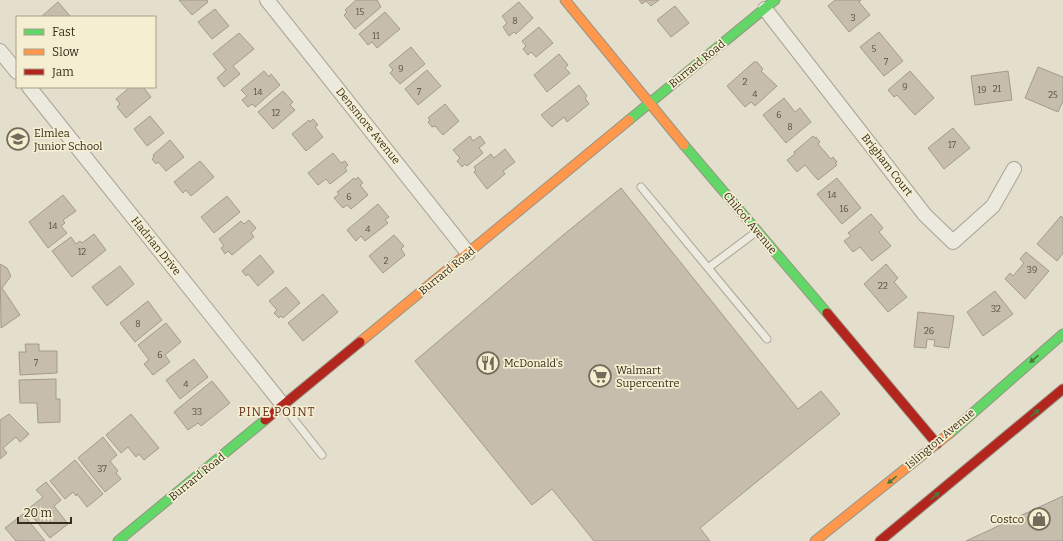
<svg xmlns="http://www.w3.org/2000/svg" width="1063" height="541" font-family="Bitter,serif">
<rect width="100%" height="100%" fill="#e4dfcc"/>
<path fill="#c7bdad" stroke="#a49a8b" d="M179,0H207L208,2L192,15Z
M356,0H377L381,7L355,29L344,15L347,12L345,10Z
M639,0H659L651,6L646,1L642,4Z
M835,0H861L859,2L870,15L849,32L828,6Z
M58,2L71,17H41Z
M519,2L533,18L516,34L514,32L509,36L503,27L507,23L502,16Z
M675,6L689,23L671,37L657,20Z
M215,9L229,26L212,39L198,22Z
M385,12L400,29L377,48L372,42L368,45L359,34Z
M539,27L553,43L536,57L531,52L528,55L523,49L526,46L522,41Z
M879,32L903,61L884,76L860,47Z
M239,33L254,49L233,66L240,74L224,87L217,78L226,70L213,54Z
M411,47L425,64L400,84L390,73L393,70L389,65Z
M559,54L568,65L565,68L570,73L547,92L534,75Z
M754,62H757L763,69L761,71L777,86L755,106L751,102L745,107L727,86Z
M1038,67L1063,77V101L1058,112L1025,98Z
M427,70L441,86L418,105L405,89Z
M264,71L269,77L271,74L280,85L255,107L252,104L248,107L242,100L247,96L241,90Z
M910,71L934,98L915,115L897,95L894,97L888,90Z
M1008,71L1012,100L975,105L971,76Z
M579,85L587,96L585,98L589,104L567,122L564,117L552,127L541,115Z
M130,87H143L151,97L126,118L117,107L120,104L116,99Z
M283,91L293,102L290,105L295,110L273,129L258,112Z
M784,98L795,112L800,108L811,122L786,143L763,115Z
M445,104L459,121L443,135L435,126L432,127L428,122L430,120L428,118Z
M150,116L164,133L147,146L134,129Z
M313,119L318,125L315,127L323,137L306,151L292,134L309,120L310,122Z
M953,128L970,148L944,169L928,148Z
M470,136L473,141L480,136L485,143L479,148L483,153L467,166L465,164L462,167L457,161L460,158L453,150Z
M813,136L815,138L816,137L820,142L818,144L831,159L833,157L837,162L835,163L837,165L818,180L805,165L797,172L787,160L795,154L794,152Z
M170,140L184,157L166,171L158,162L156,164L152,159L154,157L153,155Z
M505,149L515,162L503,171L505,174L487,189L474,172L476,170L474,167L491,154L494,158Z
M333,153L341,163L345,161L348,165L345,168L347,171L330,184L326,179L318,185L308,173Z
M200,161L214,177L191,196L186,190L183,193L174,182Z
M358,177L363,183L360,185L368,195L351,209L347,205L343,208L334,198L339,194L337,192L354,178L356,180Z
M837,178L861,208L842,224L817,194Z
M621,188L798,409L821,391L840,414L700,528L710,541H594L552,489L532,505L415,361L562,236Z
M63,195L76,211L63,220L65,223L61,226L67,233L48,248L29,222Z
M227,196L240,212L214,233L201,217Z
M378,204L389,217L385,220L388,223L365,241L361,236L356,241L347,230Z
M871,214L883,228L879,232L891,246L872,261L860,247L853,252L844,241L851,236L848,233Z
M1061,216L1063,218V253L1057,261L1037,244Z
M249,220L256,228L251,233L254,237L232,255L228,251L225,254L221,248L224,246L219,239L241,221L244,224Z
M94,234L106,250L72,277L52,251L71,237L76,244L80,241L82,243Z
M394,235L404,246L401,249L405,255L383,273L369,256Z
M1026,252L1049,271L1025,299L1005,279L1010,273L1013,276L1024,263L1020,259Z
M260,255L274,272L258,286L248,274L246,276L242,271Z
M0,264L7,268L11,276L2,288L20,315L1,328Z
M886,264L898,278L894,282L907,297L888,312L864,284Z
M120,266L134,284L107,306L92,287Z
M286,287L300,303L283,318L281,316L279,318L274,313L277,310L269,301Z
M995,291L1013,314L983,336L967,312Z
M323,294L338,312L303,341L288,323Z
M148,301L162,320L135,342L120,323Z
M918,312L954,316L949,348L934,346L935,340L927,339L926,348L914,347Z
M166,323L181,342L165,355L170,362L153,375L144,364L149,360L138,345Z
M25,344H39V351H57V373L20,375L19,352H26Z
M194,359L208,377L180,399L166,380Z
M56,379V399H60V422L38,423L37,403H20L19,380Z
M212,381L230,403L201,426L198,423L188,430L174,412Z
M9,414L29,434L20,442L16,437L3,448L7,453L0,459V420Z
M131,414L159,448L144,460L139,454L136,457L128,447L121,453L106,435Z
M103,437L117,455L110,461L118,471L116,473L121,479L105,492L78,458Z
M75,460L103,494L87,507L77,494L76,496L73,492L65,499L50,481Z
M46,482L61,500L54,506L68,524L50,538L27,510L43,497L36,490Z
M1063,496V541H966Z
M23,514L45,541H16L5,528Z"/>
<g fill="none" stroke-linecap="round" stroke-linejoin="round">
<g stroke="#a9a395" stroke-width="9">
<path id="lane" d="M641,187L767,339
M708,268L756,232
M284,407L322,455"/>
</g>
<g stroke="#a9a395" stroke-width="16">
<path id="street" d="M267,0L468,253
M765,9L925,215L953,242L993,206L1014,169
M0,51L17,72
M29,87L283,405"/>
</g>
<g stroke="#989385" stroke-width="11">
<path id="fast" d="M629,120L775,0
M684,145L827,313
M950,433L1063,334
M118,541L265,420"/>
</g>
<g stroke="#989385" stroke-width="11">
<path id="slow" d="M565,0L684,145
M360,342L629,120
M815,541L950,433"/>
</g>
<g stroke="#989385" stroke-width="11">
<path id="jam" d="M827,313L937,444
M265,420L360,342
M880,541L1063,389"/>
</g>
<use href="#lane" stroke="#ece9de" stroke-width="7"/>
<use href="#street" stroke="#ece9de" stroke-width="14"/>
<use href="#fast" stroke="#63d668" stroke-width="9"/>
<use href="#slow" stroke="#ff974d" stroke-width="9"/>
<use href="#jam" stroke="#b3261e" stroke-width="9"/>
</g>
<defs><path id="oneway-solid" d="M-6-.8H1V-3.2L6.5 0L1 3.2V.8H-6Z"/></defs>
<g fill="#4b783f">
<use href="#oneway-solid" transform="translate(1034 359) rotate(139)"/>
<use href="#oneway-solid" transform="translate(1035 413) rotate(-40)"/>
<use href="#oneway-solid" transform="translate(892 480) rotate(141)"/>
<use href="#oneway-solid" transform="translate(935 496) rotate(-40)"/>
</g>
<defs>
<g id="school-ring" transform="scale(1.15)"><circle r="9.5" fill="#f5eed1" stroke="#746b5a" stroke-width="1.5"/><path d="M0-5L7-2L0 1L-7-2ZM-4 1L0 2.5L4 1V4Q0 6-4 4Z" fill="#746b5a"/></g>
<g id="restaurant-ring" transform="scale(1.15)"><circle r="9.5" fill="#f5eed1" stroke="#746b5a" stroke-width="1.5"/><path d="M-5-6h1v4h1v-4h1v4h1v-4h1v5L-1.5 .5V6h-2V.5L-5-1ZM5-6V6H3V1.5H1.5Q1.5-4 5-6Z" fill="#746b5a"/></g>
<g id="supermarket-ring" transform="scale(1.15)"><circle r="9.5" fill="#f5eed1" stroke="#746b5a" stroke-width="1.5"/><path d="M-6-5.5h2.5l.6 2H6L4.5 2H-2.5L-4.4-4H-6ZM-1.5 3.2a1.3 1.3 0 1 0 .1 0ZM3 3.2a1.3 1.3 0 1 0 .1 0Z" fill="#746b5a"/></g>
<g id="shop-ring" transform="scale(1.15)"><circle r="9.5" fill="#f5eed1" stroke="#746b5a" stroke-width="1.5"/><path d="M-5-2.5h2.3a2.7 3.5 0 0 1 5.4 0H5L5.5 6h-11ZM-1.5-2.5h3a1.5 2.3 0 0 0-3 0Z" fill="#746b5a"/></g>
</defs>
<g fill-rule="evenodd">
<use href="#school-ring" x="18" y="139"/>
<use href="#restaurant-ring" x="488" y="363"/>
<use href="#supermarket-ring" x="600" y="376"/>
<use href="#shop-ring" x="1039" y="519"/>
</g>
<g text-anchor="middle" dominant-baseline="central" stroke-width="3.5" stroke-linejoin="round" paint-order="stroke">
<g font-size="9" fill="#5b5041">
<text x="360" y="12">15</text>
<text x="853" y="18">3</text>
<text x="515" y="21">8</text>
<text x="376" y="36">11</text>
<text x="874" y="49">5</text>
<text x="886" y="62">7</text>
<text x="401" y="69">9</text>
<text x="745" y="82">2</text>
<text x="905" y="87">9</text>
<text x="997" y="89">21</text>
<text x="982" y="90">19</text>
<text x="258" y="92">14</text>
<text x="419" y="92">7</text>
<text x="755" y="94">4</text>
<text x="1053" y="95">25</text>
<text x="276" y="113">12</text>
<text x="779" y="115">6</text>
<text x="790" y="127">8</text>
<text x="952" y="145">17</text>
<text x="832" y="195">14</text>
<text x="349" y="197">6</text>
<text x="844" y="209">16</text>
<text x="53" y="226">14</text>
<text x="368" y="229">4</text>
<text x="82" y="252">12</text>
<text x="386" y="261">2</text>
<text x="1032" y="270">39</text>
<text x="883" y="286">22</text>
<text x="996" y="309">32</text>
<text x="138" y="324">8</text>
<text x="929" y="331">26</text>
<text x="160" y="355">6</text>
<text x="36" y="363">7</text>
<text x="186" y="384">4</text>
<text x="197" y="412">33</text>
<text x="102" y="469">37</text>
</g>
<g font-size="11" fill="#372c1d" stroke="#f5eed1">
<text transform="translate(697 64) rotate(-39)">Burrard Road</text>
<text transform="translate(368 126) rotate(51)">Densmore Avenue</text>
<text transform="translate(887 165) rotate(52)">Brigham Court</text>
<text transform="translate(750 223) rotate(50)">Chilcot Avenue</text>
<text transform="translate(156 246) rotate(51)">Hadrian Drive</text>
<text transform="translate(447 271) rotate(-39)">Burrard Road</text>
<text transform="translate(940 439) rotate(-40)">Islington Avenue</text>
<text transform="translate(197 477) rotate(-39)">Burrard Road</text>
</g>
<g font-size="11" fill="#372c1d" stroke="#f5eed1" text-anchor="start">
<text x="34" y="133">Elmlea<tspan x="34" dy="13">Junior School</tspan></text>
<text x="504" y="363">McDonald's</text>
<text x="616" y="370">Walmart<tspan x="616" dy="13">Supercentre</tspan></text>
<text x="1024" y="519" text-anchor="end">Costco</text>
</g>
<g font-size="12" letter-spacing="1" fill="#63321d" stroke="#f5eed1">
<text x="277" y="412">PINE POINT</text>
</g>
</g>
<rect x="16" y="16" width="140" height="72" fill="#f5eed1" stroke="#a9a089"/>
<rect x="24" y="29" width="20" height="6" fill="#63d668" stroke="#a9a089"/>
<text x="52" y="36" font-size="12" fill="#372c1d">Fast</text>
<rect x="24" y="49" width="20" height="6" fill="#ff974d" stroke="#a9a089"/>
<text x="52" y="56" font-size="12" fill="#372c1d">Slow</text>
<rect x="24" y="69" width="20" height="6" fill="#b3261e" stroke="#a9a089"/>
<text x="52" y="76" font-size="12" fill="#372c1d">Jam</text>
<path d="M18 517v6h53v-6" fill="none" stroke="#372c1d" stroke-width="2"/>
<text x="24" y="517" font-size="12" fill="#372c1d" stroke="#f5eed1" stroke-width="3" paint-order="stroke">20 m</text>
</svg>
